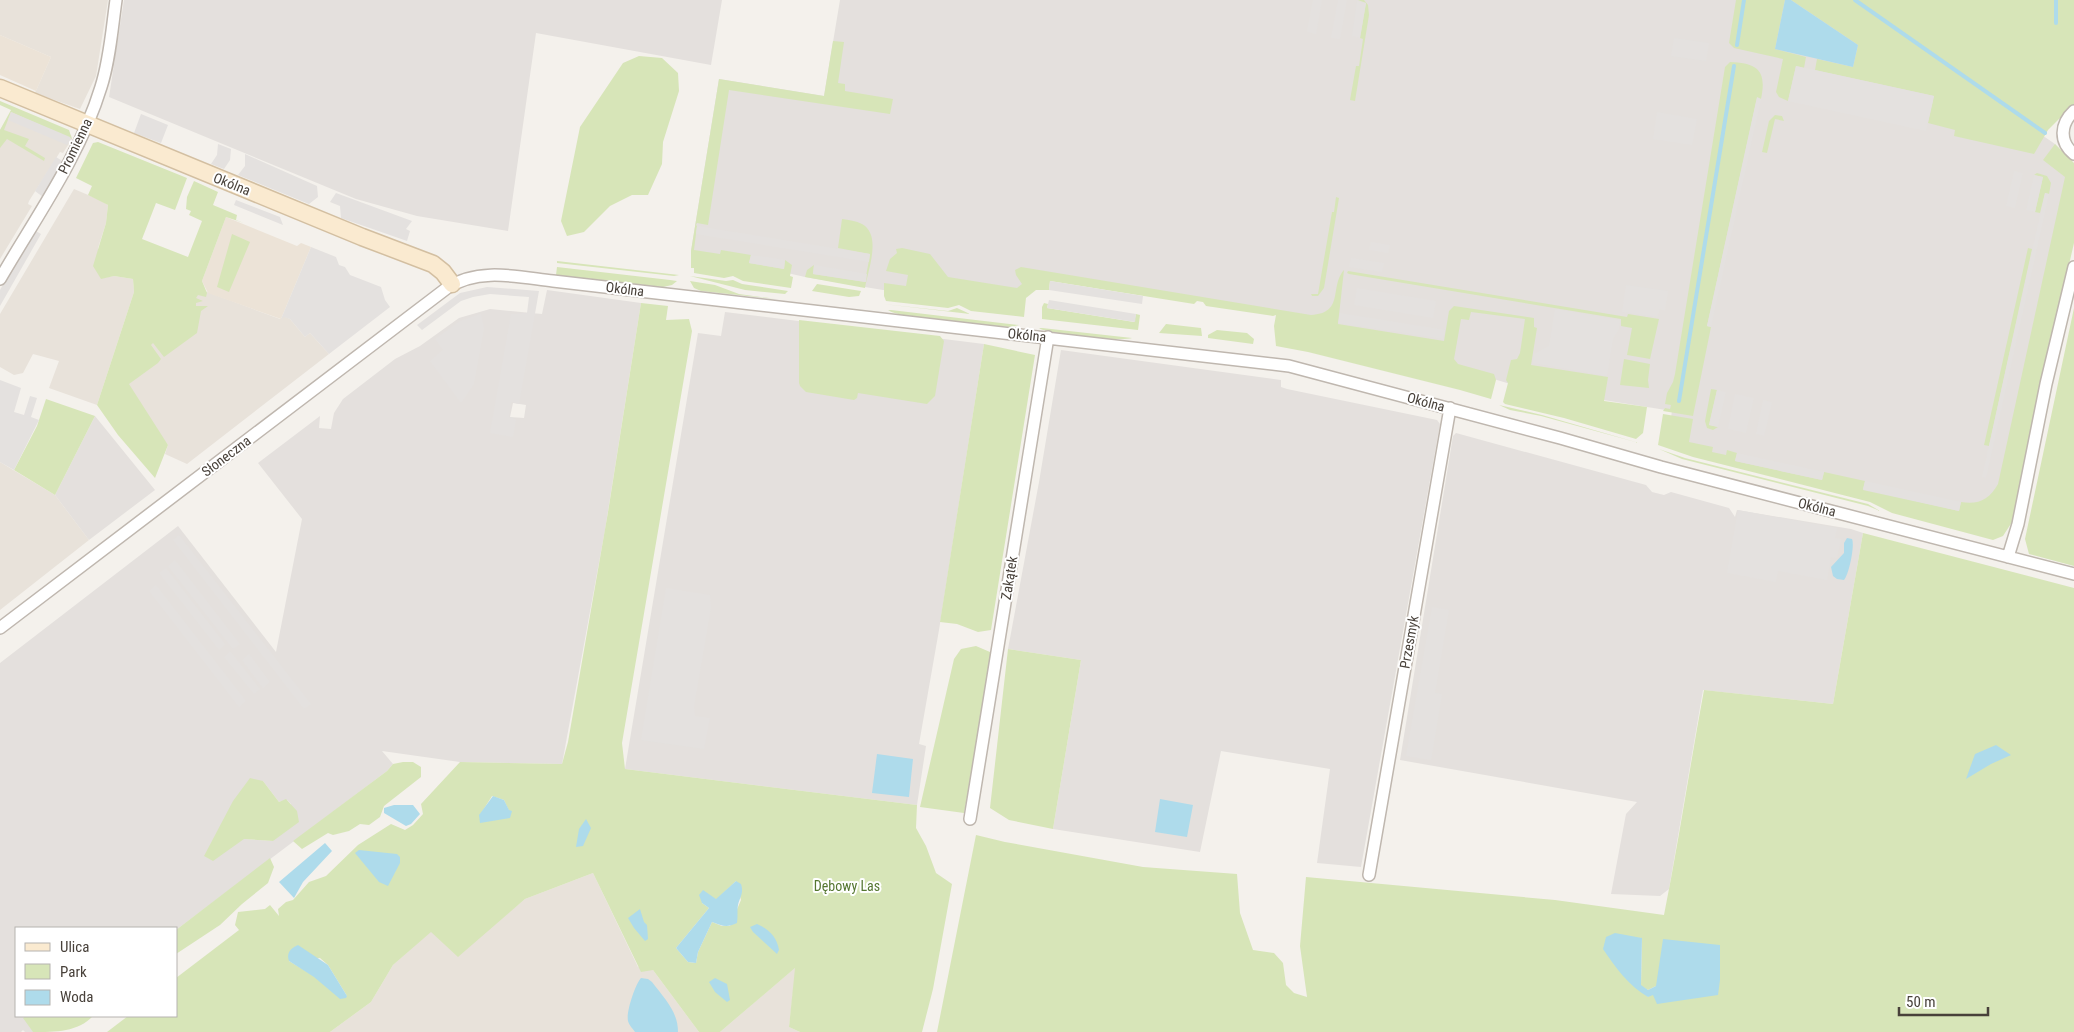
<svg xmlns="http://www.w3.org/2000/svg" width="2074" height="1032" font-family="'Roboto Condensed',sans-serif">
<rect width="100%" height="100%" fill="#f4f1ec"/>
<path fill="#e8e2da" d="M0,0H108L96,76L80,109L35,93L51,57L0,35Z
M12,110L71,135L72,139L63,153L60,152L29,201L28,204L32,206L0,259V130Z
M74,189L100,200L108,205L106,223L98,248L101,278L114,276L133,279L134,292L97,405L49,388L59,361L33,354L23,373L14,375L0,367V314Z
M153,272L280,319L284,316L290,319L305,337L310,333L329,354L187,464L165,454L168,445L119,379Z
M0,462L55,495L89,540L0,610Z
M593,873L638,967L653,970L699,1032H330L371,1002L393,965L431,931L494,925L525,899Z
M796,967L789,1027L800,1032H720Z"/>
<path fill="#e4e0dd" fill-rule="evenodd" d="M124,0H722L711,65L536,33L508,231L417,216L356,199L109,97Z
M840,0H1845L2055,144L2074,164L2004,533L1667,444L1672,411L1517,386L1277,314L1030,272L1025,296L883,290L805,277L691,251L719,79L824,96Z
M547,290L641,303L605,530L562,764L460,762L382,751L393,764L387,771L176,930V928H16V1016H59L36,1032H25L23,1030L21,1032H0V663L178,526L276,652L302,519L258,463L320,416L319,428L331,429L334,413L343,399L395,359L420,346L459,318L490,309L542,314ZM513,403L526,405L524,418L510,417ZM263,781L279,802L287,800L291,804L273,841L244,839Z
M725,312L984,344L939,630L919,744L926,746L917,805L625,769L698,333L721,336Z
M1061,350L1281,380V387L1287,389L1437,420L1440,424L1361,867L1317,863L1330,769L1221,751L1200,852L1053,829L1081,660L1008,649L1039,482Z
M95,416L155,490L89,540L55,495Z
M1456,433L1646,485L1652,492L1664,495L1671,492L1729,508L1735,517L1737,510L1851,529L1863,533L1833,704L1703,690L1669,889L1660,896L1611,894L1626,814L1637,802L1400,760L1453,436Z"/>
<path fill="#ece3d7" d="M0,35L51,57L36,91L0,75Z
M226,217L297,246L301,243L311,247L281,319L208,293L202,281Z"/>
<path fill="#d7e5b8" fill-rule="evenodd" d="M1358,0H1364L1368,5L1369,15L1355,101L1350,100L1356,66H1359L1363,39L1360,38L1366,3Z
M1736,0H1785L1775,49L1806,57L1804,68L1796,66L1788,101L1779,97L1776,92L1783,59L1734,48L1729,43Z
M1791,0H2074V104L2048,130L2034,154L1954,136L1955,130L1928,123L1934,96L1815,70L1817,59L1853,67L1858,45Z
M833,41L844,42L838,83L845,84V91L893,99L890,114L729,90L708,225L697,223L696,225L697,226L694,250L720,254L721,250L751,255L749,263L784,269L785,260L792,265L790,276L793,277L791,288L743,281L733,276L724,278L694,273V268H691V251L719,79L824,96Z
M639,56L662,58L678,73L679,91L663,142L662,164L648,195H632L610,206L584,232L567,236L561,221L580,127L623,63Z
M1730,62C1758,63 1767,71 1761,99L1757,98L1707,326L1711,327L1693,416L1663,411L1665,408L1670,409L1671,405L1665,404L1667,393L1673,382L1675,374L1725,67Z
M0,101L69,130L72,139L11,112L4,130L29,139L25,146L45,158L44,161L7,139L0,148V130L11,110L0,105Z
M1775,115L1782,116L1784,121L1775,119L1767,153L1762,152L1769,121Z
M98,142L187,178L175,210L156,203L142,239L188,257L202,221L189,215L191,211L186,209L187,197L194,181L218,192L213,205L237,215L236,220L244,223L226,217L202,281L207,293L206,297L198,295L196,298L203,301L196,303V306H208L201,311L197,333L164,357L153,343L151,345L161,359L158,363L129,384L168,445L155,478L118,435L97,405L134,292L133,279L114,276L101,279L93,266L106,223L108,205L88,195L92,186L76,178L93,143Z
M2055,144L2074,163V243L2037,403L2014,519L2003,536L1993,540L1892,513L1870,502L1693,457L1658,445L1663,414L1693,419L1689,442L1713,447L1712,452L1726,455L1727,450L1737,453L1735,461L1822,480L1824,472L1865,481L1863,489L1959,511L1961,502C1978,505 1989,500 1998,484L2065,177L2043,160Z
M2037,173L2047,176L2051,183L2049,194L2045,193L2040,213L2035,212L2043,177L2034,175Z
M1336,197L1339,198L1324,288L1318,296H1312L1311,294H1318L1332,212H1334Z
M842,219C849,220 856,221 862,224C882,235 868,270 865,288L805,277L807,270L814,265L813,274L865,282L870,254L838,248Z
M232,234L250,242L229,292L217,287Z
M902,248L930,254L948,277L1017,288L1022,284L1016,275L1015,270L1021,267L1311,315C1345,313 1329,287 1344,270L1338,324L1444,341L1449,311L1454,306L1534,318V327L1537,328L1531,365L1608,377L1604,401L1647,407L1643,433L1636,439L1564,418L1505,404L1503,402L1508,383L1506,380L1511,360L1517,359L1520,353L1525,319L1471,312L1469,320L1461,319L1454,359L1458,364L1494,374L1496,380L1491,399L1460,390L1308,352L1276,346L1274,326L1276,315L1273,316L1206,306L1203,302L1197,301L1194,304L1050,281L1049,290H1036L1026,298L1024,317L971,311L959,305L948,308L886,301L884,296V283L906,286L908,275L886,271L890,259L897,253L896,249Z
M2028,248L2032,249L1989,446L1984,445Z
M557,261L679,275L674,276L557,263Z
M557,267L670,280L677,281L672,285L663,287L556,275Z
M1348,271L1627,317L1628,314L1659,319L1650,359L1627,355L1632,328L1621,326V319L1349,274L1347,273Z
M690,276L726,281L733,280L742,284L788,291L785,294L745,290Z
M690,281L715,285L739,294L776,299L701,291L694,288Z
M817,284L861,291L859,296L849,297L812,291Z
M641,303L668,306L666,320L689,319L692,331L622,743L625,769L917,805L916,828L926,846L936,873L952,884L933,989L922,1032H800L789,1027L795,968L720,1032H699L653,970L641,972L593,873L525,899L458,957L431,932L393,965L371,1002L330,1032H107L128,1016H176V978L239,930L235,925L238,912L265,909L270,905L279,916L278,909L286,902L293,900L309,882L326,876L358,845L391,824L405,830L413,825L423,814L421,804L460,762L562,764L568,742L608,512ZM492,796L504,800L509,811L480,815ZM736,881L741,900L730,926H722L712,922L698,952L696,963L688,962L676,948L709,908L702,903L716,900ZM320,958L328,965L347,996L289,961Z
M1044,303L1048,304L1047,308L1134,322L1136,314L1140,315L1138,330L1042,319V307Z
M883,304L948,311L957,308L970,314L1023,320Z
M2074,308V566L2029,554L2025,539Z
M888,310H891L1019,325L1010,327C989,325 899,319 888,310Z
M799,320L940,336L944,341L935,396L927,404L858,393L857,398L854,400L806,392L800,386L799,383Z
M1166,324L1201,328L1202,336L1159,333Z
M1039,328H1042L1132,338C1121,342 1046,334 1039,328Z
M1217,330L1247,333L1254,339L1253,344L1208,338V335Z
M984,344L1035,355L991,630L978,632L957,624L940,622Z
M1624,359L1650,364L1648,380L1649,388L1620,385Z
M1711,389L1717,390L1709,425L1718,427L1713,430L1707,428L1705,421Z
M46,399L95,416L55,495L14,470L37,426Z
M1499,405L1542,415L1639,443L1541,416L1510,410Z
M1659,449L1685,458L1868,504L1880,511L1868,506L1682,459Z
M1863,533L2074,588V1032H937L976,835L1005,842L1143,867L1237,874L1240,913L1253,950L1274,953L1283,963L1286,985L1294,993L1307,997L1300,946L1306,877L1555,900L1664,915C1679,840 1690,765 1704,690L1833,704ZM1606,937L1642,938L1641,986L1648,990L1656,986L1648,997Z
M976,646L990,652V657L978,739L964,813L920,807L954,659L961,649Z
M1008,649L1081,660L1053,829L1009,820L990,808Z
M403,762H413L421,767V777L384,806L380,817L369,825L360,824L349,831L333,835L328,833L302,849L293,841L387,771L393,764Z
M250,778L263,781L279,802L286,799L297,811L299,822L273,841L244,839L213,861L204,856L233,801Z
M270,858L274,867L268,883L242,904L220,925L176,954V930Z
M26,1016H93C78,1032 56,1032 33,1032L23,1018Z"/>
<path fill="#e4e1df" d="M1313,0H1322L1316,34L1307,32Z
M1338,0H1347L1340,39L1331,38Z
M1357,1L1366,3L1360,38L1352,36Z
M1674,38L1709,43L1706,61L1671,56Z
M1796,66L1934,96L1926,131L1788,101Z
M1757,97L1761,99L1711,327L1707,326Z
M11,112L70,137L71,139L67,145L8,120Z
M1657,112L1697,119L1692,145L1653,139Z
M141,114L168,125L161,143L134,133Z
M218,144L231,149L230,160L224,169L211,164L217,155Z
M245,154L317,186L318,197L309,204L238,175L245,166Z
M56,157L64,162L43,197L35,191Z
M2014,171L2023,173L2015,208L2006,206Z
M2034,175L2043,177L2035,212L2026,210Z
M336,193L412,221L406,229L410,231L407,241L341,218L340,206L330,202Z
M2045,193L2049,194L1986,478L1982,477Z
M236,200L280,217L283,225L234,205Z
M697,226L870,254L869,262L696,234Z
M34,230L41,234L0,306V290Z
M1371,242L1390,245L1388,253L1369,250Z
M311,247L336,257L339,265L345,267L350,275L381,287L385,300L390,307L329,354L310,333L305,337L290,319L284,317L281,319Z
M751,255L785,260L784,269L749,263Z
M1351,258L1384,263L1382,272L1349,267Z
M814,265L867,274L866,282L813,274Z
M1050,281L1143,296L1142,304L1049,290Z
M1626,285L1668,291L1665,311L1660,309L1657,317L1622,312Z
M487,287L539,291L519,404L511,402L509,417L516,419L513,437L490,433L511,314L527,313L529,297L490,294L473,297L461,301L422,330L417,325L460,293Z
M1357,288L1436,301L1433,318L1354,305Z
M1049,300L1136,314L1135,322L1047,308Z
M1555,309L1620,320L1619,329L1613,339L1607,376L1533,363L1534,354L1549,346Z
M1340,313L1445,330L1443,339L1338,323Z
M481,314L484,329L474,384L461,403L430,361L443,350L435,339L460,321Z
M0,380L21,388L14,412L24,415L30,396L37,398L31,417L39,420L14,470L0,462Z
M1717,390L1726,392L1718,427L1709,425Z
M1735,394L1754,398L1746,433L1728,429Z
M1763,400L1772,402L1764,436L1756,434Z
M1737,453L1824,472L1822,480L1735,461Z
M1865,481L1961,502L1959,511L1863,490Z
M1738,510L1837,528L1835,538L1841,539L1837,558L1831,557L1827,580L1778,571L1776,582L1727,573Z
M179,535L311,704L304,709L173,540Z
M175,560L240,644L233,649L168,566Z
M166,568L225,644L219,650L159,573Z
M156,585L246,701L239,707L149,591Z
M666,588L710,595L711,608L694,706L695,716L710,718L704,749L641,740Z
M1432,607L1449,610L1435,693L1442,694L1431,760L1406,756Z
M230,651L260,689L254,694L224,657Z
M249,654L270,682L263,688L242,660Z"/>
<path fill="#aedbeb" d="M1785,0H1791L1858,45L1853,67L1775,49Z
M1847,538L1852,539C1855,545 1849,575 1844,580L1837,579L1833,576L1831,567L1844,553V543Z
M1996,745L2011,755L1991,764L1966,779L1975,754Z
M877,754L913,759L909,797L872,793Z
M493,796L504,800L509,810L512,811L510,818L480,823L479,815Z
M1160,799L1193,805L1187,837L1155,832Z
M394,805H413L420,814L411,824L406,826L384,813V808Z
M586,819L591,828L583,846L576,847L579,829Z
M325,843L332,851L303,882L294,898L279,882Z
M359,850L397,854L400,857V863L388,886L379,882L355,853Z
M736,881L741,884C744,893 740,897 738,905C737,910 738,917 737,923C727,928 722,926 712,922L698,952L696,963L688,962L676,948L709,908L702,903L699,895L703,890L716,899Z
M640,909L644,922L647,925L648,939L645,941L634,928L628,918Z
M757,924C769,929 777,937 779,950L777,954L753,932L750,927Z
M1615,933L1642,938L1641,985L1648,990L1656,986L1663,939L1720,945V980L1718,995L1657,1004L1653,995L1648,997C1629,986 1615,967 1603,949L1606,937Z
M298,945L328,965L347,996L346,998L340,999L314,977L289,961C286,953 291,948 298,945Z
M641,978L648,979L652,982C664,998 678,1011 678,1032H635C633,1029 629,1025 628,1021C626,1012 635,985 641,978Z
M715,978L727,984L730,1000L727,1002L715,992L709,982Z"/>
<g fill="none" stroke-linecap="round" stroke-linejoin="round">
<path stroke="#aedbeb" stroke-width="4" d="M1855,0L2045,133
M2056,23V0
M1737,45L1744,0
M1679,401L1734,66"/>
<g stroke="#bfb7af" stroke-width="14">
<path id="street" d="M2074,111C2060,124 2059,142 2074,154
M0,279C36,217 80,156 101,87C110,59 112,28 116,0
M2008,557L2018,524L2046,384L2074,267
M0,628L447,288C479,267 518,277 553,281L1289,366L1560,438L1661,467L2074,574
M970,819L1048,337
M1369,875L1450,408"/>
</g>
<g stroke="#d3bfa1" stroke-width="19">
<path id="secondary" d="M0,88L362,237L433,264L443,272L452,284"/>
</g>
<use href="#street" stroke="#fff" stroke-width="11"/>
<use href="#secondary" stroke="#faead0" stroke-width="16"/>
</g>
<g text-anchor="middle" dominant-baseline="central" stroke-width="4" stroke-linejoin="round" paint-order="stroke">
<g font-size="14" fill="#48413a" stroke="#fff">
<text transform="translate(75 146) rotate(-64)">Promienna</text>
<text transform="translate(232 184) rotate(22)">Okólna</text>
<text transform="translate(625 289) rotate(7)">Okólna</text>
<text transform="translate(1027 335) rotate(6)">Okólna</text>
<text transform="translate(1426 402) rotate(15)">Okólna</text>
<text transform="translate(226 456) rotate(-37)">Słoneczna</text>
<text transform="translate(1817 507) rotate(14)">Okólna</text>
<text transform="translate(1009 578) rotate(-81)">Zakątek</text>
<text transform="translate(1409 642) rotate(-80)">Przesmyk</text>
</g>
<g font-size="14" fill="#557631" stroke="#fff">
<text x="847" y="886">Dębowy Las</text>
</g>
</g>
<rect x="15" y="927" width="162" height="90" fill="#ffffff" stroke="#b6b3b0"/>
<rect x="25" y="943" width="25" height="8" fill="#faead0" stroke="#b6b3b0"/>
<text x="60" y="952" font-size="15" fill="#48413a">Ulica</text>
<rect x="25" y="964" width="25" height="15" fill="#d7e5b8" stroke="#b6b3b0"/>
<text x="60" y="977" font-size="15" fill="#48413a">Park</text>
<rect x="25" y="990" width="25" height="15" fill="#aedbeb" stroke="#b6b3b0"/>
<text x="60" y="1002" font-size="15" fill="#48413a">Woda</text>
<path d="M1899 1007v8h89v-8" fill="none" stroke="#48413a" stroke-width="2.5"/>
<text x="1906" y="1007" font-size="15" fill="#48413a" stroke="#ffffff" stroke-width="4" paint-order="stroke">50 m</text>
</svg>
